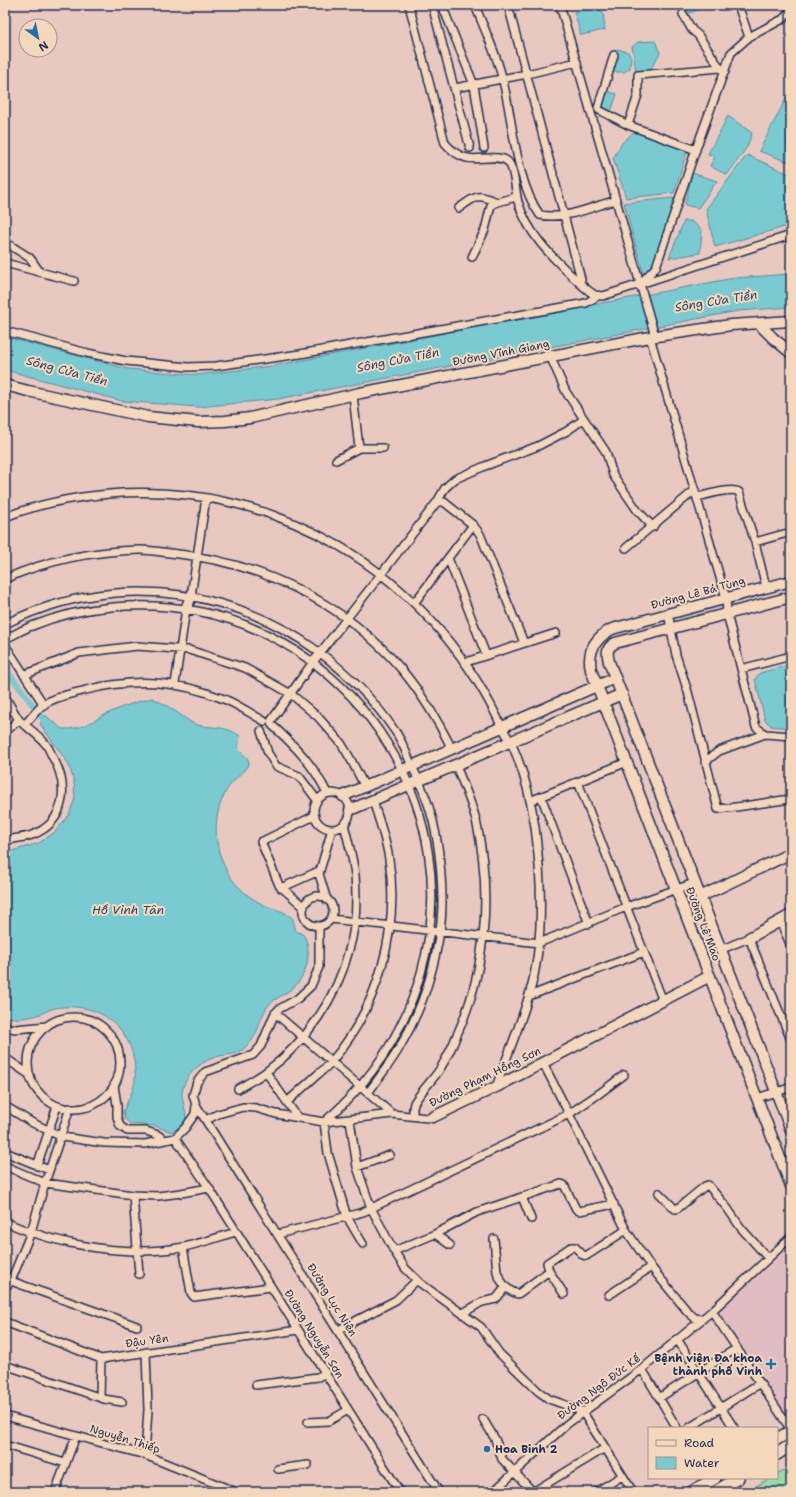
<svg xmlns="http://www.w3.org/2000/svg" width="796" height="1497" font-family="'Shantell Sans',sans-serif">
<rect width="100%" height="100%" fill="#e9c8bf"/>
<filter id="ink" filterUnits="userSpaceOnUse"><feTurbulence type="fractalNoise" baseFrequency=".025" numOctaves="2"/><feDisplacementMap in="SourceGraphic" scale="8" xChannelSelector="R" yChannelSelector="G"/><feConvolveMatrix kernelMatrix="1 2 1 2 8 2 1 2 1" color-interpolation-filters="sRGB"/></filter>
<g filter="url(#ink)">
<path fill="#e1bdc2" d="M791,1246V1411L784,1416L721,1317L722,1309Z"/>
<path fill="#94dcaa" stroke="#588684" d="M791,1466V1492H746L770,1478H777V1474Z"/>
<path fill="#7acbd1" stroke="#548da3" d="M684,5H698L700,9L684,15Z
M595,9L603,12L605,30L581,35L574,12Z
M655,41L660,53L650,70L636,71L632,47L638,42Z
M617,49L628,52L631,57L630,68L624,72H609Z
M791,89V163L759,151Z
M605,91L617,94L611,112L605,111L601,107Z
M728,116L752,133L747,147L727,175L710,166L715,156L708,154Z
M636,130L687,151L674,193L626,198L613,158L622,143Z
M747,155L791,175V225L715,247L706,209Z
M692,173L717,181L698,208L685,205Z
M673,198L674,204L654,266L644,276L624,203Z
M684,221H691L702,230L700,253L669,258Z
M791,274V307L738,311L278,399L198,407L122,401L5,370V337L128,369L197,375L272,366L734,278Z
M791,664V728L771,726L765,720L755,679L760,673Z
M152,698C163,703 172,709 182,716C185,718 189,721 192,723C208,730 222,723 240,736L238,749L248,759L249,764C242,774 229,783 224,795C208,827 217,870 245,893C251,898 259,903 266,906C278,911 282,909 293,919C294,922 294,925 295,928C296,932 298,932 301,933C307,937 309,949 308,956C308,966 302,979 295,986C287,994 276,997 268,1006C257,1021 261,1036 242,1050C234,1056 222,1054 213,1058C199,1063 184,1076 182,1093C182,1099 184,1104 185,1110C186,1114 185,1118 186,1122L172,1132L155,1126L131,1124L125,1119L123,1112C127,1102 134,1090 135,1080C138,1032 103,1000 55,1008C50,1009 45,1012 41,1014C28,1018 18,1020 5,1016V853L39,843L55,832L69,815L75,798L74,781L68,763L40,724L45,715L62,729C84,730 92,720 111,712C124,706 138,701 152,698Z"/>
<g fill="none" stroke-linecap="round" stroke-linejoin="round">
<path stroke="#7acbd1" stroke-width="6" d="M5,668L43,719"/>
<g stroke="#1b2f5e" stroke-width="10">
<path id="street" d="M409,5L445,143C451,150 458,156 467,158C478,161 502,153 509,163C515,171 515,191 518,202C528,233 548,253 571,275C579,282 586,290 595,295L603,296L791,235
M432,5L470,148
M442,5L474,85L484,148
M475,5C484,29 496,52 502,77C513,118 515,181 540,215C565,220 592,207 616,200
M508,5L581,279
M560,5L655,336
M738,5L749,37
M683,14L692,30L698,35L720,68
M614,55L598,108L599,110L628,125L696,150
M455,88L527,74L577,62
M628,125L638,95V75L720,68L725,72
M459,208C477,196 476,193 497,202
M5,242L30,258L40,272
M472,257L485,230L491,205L497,202L516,197
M5,263L74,281
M641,283L656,267L696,149L731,53L749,37L783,19L791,10
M5,331L87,353L126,361L188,367L216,366L300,354L586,303L598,296
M650,337L726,598L727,614L756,727L765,734
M550,356L566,392L606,452L613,475L637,510L653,527
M353,395L359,448
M336,460L359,448H383
M697,497C706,495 732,487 739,492L755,542L766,587
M437,502L445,488L455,479L485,466L538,446L567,431L584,419
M5,517C38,504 74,497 109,494C276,480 427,572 499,721C503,730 509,738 513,747C524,772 531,800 535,827C542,881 545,942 529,995C520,1026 507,1056 496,1087
M755,542L791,532
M626,548L695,490
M448,558L486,655
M5,579C47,560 94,551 140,550C150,550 160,552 170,553C257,561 345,602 402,670C422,694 438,721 452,749
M191,596L206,498
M415,602L473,525
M668,613L676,655L688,692L718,809C743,807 766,802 791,799
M5,624C146,554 307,603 395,731C403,742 407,756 413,768C419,781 425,794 429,807C440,840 445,896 440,931C434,970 421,1011 401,1045C392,1062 379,1077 368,1093
M5,639C14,635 23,629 32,626C84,605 142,601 197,611C360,643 467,812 421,973C404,1032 370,1083 324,1122L328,1153L347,1217L363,1244
M5,645L44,705
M466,662L556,633
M741,669L791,656
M24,675L79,653L137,646L189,650L245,668L291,694L318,717L341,743L350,758L365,787
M175,684L186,609
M5,697L19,720L5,732
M24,725C31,719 36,710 43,705C56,696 72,694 86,690C135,678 176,680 224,699C237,704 251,714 264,721
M261,731L268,753L276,766L299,776L317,800
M705,762L719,751L765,734L791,736
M578,782L663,1001
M314 811a18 18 0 1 1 36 0a18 18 0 1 1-36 0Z
M327,793C313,764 295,746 272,725L271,721L313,662L437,502H444L473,525L480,534L524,643
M541,796L589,924
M530,801L627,762
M5,841C14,838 24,838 32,835C67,822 69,784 52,756C50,751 48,746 44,742C37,734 27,727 19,720
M281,888L319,871
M303 911a15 15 0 1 1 30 0a15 15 0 1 1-30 0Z
M327,900L319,874L332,829
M304,907L279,885L261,842L314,816
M331,919L539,943L626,907L694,883
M780,921L791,946
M720,950L749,938L791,1040
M529,996L644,952
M275,1013L392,1114
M28 1063a46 46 0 1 1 92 0a46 46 0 1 1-92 0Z
M5,1027L16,1029L47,1026
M5,1058L30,1075
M543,1063L569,1114L626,1230L651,1267L688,1312L695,1318L702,1319
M266,1072L298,1118
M114,1085L117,1105V1117L120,1126L127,1131H146L158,1135L165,1140L175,1138L185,1128L195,1114L196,1105L193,1095L197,1082L205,1072L253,1055L261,1046L274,1015L279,1009L297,999L311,986L319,967V926
M238,1089C247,1083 258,1078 267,1071C306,1042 337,998 349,950C356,927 357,899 355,875C353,858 348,841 344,824
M757,1098L786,1089L791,1086
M287,1102C297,1093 307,1084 317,1075C322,1071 328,1066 332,1061C378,1007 400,930 389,859C386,839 379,820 373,801
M196,1105L439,1492
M5,1106L31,1122L62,1137L104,1143L145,1144L165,1140
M413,1115V1108L414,1103C421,1091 432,1081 440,1069C446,1059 452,1048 456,1037C487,970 492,891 476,820C471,801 463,783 456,766
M206,1120L218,1114L243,1107L256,1108L276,1114L324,1122L392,1114L427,1118L433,1117
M350,1120L357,1167L371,1208L394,1251L405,1268L420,1283L481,1327L499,1353L538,1391L549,1399L582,1411L633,1492
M175,1138L209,1188L400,1492
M5,1152L49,1170
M5,1166L45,1183L133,1195L158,1196L181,1193L209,1188
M37,1166L57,1106
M357,1167L390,1155
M659,1193L675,1209H677L705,1186L708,1185L728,1209L741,1228L768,1258
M133,1195L139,1274
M522,1197L531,1219
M5,1222C57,1245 127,1258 184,1247C201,1243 219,1237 236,1232
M278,1234L356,1214L363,1212L569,1114L600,1093L624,1075
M435,1234L450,1245
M494,1239L497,1272C501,1283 507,1291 518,1294L549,1271L547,1263L571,1247H575L583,1255L586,1256L626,1230
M183,1247L191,1293L194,1297L271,1287
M394,1251L435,1234L477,1212L561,1184L564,1185L576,1209L579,1211L614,1204
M549,1271L564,1294
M5,1276L11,1281L137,1326
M5,1288L11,1281L31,1232L45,1183L70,1108
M609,1295L651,1267
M712,1311L791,1430
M463,1313L482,1302L496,1299L505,1288
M5,1322L101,1359L298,1330
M338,1330L396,1300L417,1280
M677,1339L734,1428
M5,1365L104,1399L122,1402
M642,1369L677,1428
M256,1385L318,1377L324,1374L325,1372
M100,1397L101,1359
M659,1398L737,1348
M5,1416L145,1455L236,1492
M483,1419L495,1439L502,1459L533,1492
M308,1422L329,1421L348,1410
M689,1428L760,1383
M5,1445L65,1463
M145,1455L148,1410L146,1352
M278,1469L308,1465
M55,1492L76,1436
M493,1492L567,1424L642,1369L712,1311L791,1237
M533,1492L605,1448
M596,1492L622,1476"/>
</g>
<g stroke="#1b2f5e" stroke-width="13">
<path id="secondary" d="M758,323L773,338L791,353
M5,385L28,391L148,417L198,422L225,421L250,418L360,393L650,337L731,325L791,321
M791,581L612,629C595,638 587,651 591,670L791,1186
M791,597L615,643C606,648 607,653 609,662L791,1130
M186,609L191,596
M343,796L615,678
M350,810L622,694
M700,897L791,853
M749,938L791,915
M433,1117L496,1087L710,976"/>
</g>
<g stroke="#1b2f5e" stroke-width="14">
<path id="primary" d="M777,1439L791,1431
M777,1454L791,1445
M692,1492L715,1478
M715,1492L738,1478"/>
</g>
<use href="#street" stroke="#f5d7bb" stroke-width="7"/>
<use href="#secondary" stroke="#f5d7bb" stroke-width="10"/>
<use href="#primary" stroke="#f5d7bb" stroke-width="11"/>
</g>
</g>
<g fill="#1f6fb2" stroke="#f5d7bb" stroke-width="1.5">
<path d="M769 1358h4v4h4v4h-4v4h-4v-4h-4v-4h4z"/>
<circle cx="487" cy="1449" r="4"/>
</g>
<g text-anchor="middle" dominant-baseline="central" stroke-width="4" stroke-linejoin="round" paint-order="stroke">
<g font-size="11" fill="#1b2f5e" stroke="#f5d7bb">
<text transform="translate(501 353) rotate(-11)">Đường Vĩnh Giang</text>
<text transform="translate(698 593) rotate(-15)">Đường Lê Bá Tùng</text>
<text transform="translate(703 924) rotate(69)">Đường Lê Mao</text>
<text transform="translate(485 1077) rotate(-26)">Đường Phạm Hồng Sơn</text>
<text transform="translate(332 1300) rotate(58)">Đường Lục Niên</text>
<text transform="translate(314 1334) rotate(58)">Đường Nguyễn Sơn</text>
<text transform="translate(147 1341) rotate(-8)">Đậu Yên</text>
<text transform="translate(599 1387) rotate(-37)">Đường Ngô Đức Kế</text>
<text transform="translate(125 1439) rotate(17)">Nguyễn Thiếp</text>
</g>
<g font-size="11" font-weight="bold" fill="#1b2f5e" stroke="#f5d7bb" text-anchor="end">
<text x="762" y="1358">Bệnh viện Đa khoa<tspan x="762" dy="13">thành phố Vinh</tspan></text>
<text x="495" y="1449" text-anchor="start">Hoa Binh 2</text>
</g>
<g font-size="12" font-style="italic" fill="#29466f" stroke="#f5d7bb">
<text transform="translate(716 301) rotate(-9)">Sông Cửa Tiền</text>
<text transform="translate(398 360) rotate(-11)">Sông Cửa Tiền</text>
<text transform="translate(67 371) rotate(15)">Sông Cửa Tiền</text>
<text x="128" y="910">Hồ Vinh Tân</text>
</g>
</g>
<rect width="796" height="1497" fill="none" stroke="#f5d7bb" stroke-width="20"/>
<rect x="10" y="10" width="776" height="1477" fill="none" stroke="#1b2f5e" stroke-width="1.5" filter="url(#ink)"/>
<rect x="648" y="1427" width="130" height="52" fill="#f5d7bb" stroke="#9e9496"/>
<rect x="656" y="1440" width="20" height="6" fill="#f5d7bb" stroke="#9e9496"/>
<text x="684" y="1447" font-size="12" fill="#1b2f5e">Road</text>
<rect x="656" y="1457" width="20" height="12" fill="#7acbd1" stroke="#9e9496"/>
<text x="684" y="1467" font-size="12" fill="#1b2f5e">Water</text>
<g transform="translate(38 38) rotate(147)"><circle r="19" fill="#f5d7bb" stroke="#9e9496"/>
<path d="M0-3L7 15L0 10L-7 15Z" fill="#1f6fb2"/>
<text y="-6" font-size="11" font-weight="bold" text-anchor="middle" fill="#1b2f5e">N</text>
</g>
</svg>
